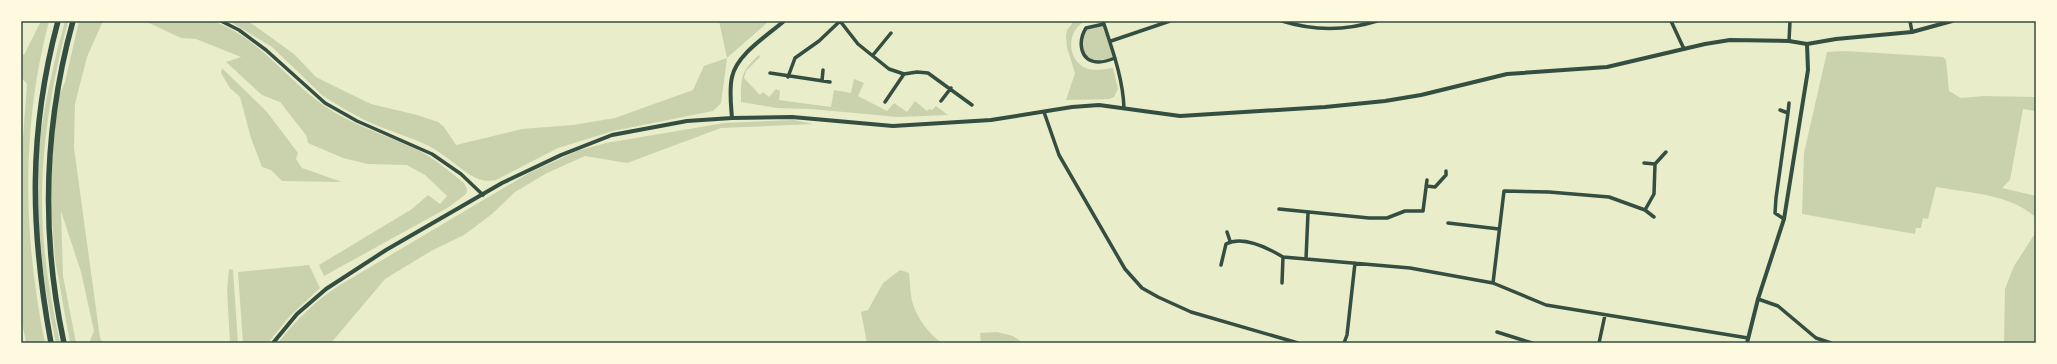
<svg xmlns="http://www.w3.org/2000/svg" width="2057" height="364" font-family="Figtree,sans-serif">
<rect width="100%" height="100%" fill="#e9edc9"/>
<path fill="#cad2ad" d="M41,21H49C21,127 23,236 45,343H26L21,316V165L27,84L21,77V54L24,55Z
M65,21H68C53,79 42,141 42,201C42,249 50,297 60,343H56C46,297 39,251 37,204C35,143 49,80 65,21Z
M79,21H103L87,57L75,104L74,148L100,338L103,343H89L94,331L81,272L61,211L63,276L76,343H70L55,259L50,193L56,103L65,82Z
M145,21C159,21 205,18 215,22C259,38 286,79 323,105C351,125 386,135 416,149C434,158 449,171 464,183L467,189L466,194L449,207L324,276L319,265L412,209L428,195L440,204L447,196L425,175L407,165L368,164L343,158L308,143L306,135L280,102L262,95L226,62L241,57L196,39L181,38Z
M229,21H248L294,54L316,77L334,86L371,104L417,115L438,122L444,127L456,145L522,129L573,125L615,118L693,90L704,66L727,58L719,21H769L727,58L721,103L713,111L613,131L558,148L496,180C475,185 460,166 443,155C425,141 400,135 378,126C359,118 340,107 322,95L272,47Z
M1074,21H1085C1066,31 1066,61 1088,69C1096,71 1105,69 1113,68L1118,89L1114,97L1109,99L1066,100L1075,73L1067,48L1066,36L1067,30Z
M1104,24L1115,58L1093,61L1082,53V34L1086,28Z
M1845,51L1943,57L1946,60L1949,91L1961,98L1984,96L2036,97V111L2023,109L2010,180L2002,188L2036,196V218C2012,194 1969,193 1936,187L1928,219L1923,218L1921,228H1916L1915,234L1802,214L1804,153L1827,52Z
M759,55L760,57L746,71L744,78L760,95L763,92L769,97L776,89L780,91L779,100L831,107L834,90L851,93L854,79L864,83L858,96L887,111L894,103L907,112L915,101L927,111L929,109L932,110L936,106L948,115L898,117L811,109L777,108L741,102C741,78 740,72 759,55Z
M222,68L267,112L298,153L296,159L302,168L342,182L282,181L271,170L262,167L251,138L240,97L230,88L221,73Z
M794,120L813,124L721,128L627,163L585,156L547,173L515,192L492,214L464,235L431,251L385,279L331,343H278C296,320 315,301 340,285L529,173L577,151L606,143L724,123Z
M2036,232V343H2004L2005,289L2014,266Z
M309,265L320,288L289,317L268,343H243L238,272Z
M229,269L233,270L238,343H230L227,290Z
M900,270L909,273C910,282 910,292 912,301C916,317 929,334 942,343H867L861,312L868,310L883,283Z
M997,332L1013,336L1023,343H981L980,333Z"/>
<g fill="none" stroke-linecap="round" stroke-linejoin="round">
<path stroke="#344e41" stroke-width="3.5" d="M221,21L239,30L266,50L325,103L357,121L432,154L461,174L483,195
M840,21L858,44L889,69L904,74L917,72L928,73L972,105
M1103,21C1112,49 1123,78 1124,108
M1282,21C1314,31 1345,31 1377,21
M1671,21L1684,49
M1910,21L1912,32
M1104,24L1086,28C1078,41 1079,62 1099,62C1104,62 1110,60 1115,58
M1111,41L1170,21
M1789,41L1790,21
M873,55L891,33
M770,73L830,82
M788,77L795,58L819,41L840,21
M822,81L823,70
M941,101L951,88
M885,102L904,74
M1780,110L1788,113L1776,198L1775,213L1784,219
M1044,112L1059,155L1125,269L1142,288L1158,297L1191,312L1298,343
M1788,113L1789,103
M1644,163L1655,164L1666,152
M1426,186L1435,187L1446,175V171
M1279,209L1369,218H1387L1405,211H1423L1427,180
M1645,210L1654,217
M1448,223L1499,229
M1227,232L1230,241
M1306,259L1308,213
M1221,265L1226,244C1243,235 1268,248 1283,257L1410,268L1493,283L1546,305L1748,338
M1282,283L1283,257
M1493,283L1504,191L1549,192L1609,197L1645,210L1654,194L1655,164
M1758,299L1778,306L1816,338L1831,343
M1497,332L1532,343
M1344,343L1347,335L1355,263
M1599,343L1605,315"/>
<path stroke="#344e41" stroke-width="4" d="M732,118C731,105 729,90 732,77C737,54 767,36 784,21
M273,343L297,314L326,289L386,250L502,183L561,155L612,135L687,121L732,118L792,117L893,126L991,120L1072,107L1099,105L1180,116L1325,107L1385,101L1421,95L1507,74L1607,67L1705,44L1730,40L1789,41L1807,44L1836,39L1912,32L1952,21
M1747,343L1758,299L1784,219L1808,70L1807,44"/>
<path stroke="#344e41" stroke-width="5.5" d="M51,343C30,229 28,133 58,21
M64,343C41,236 44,126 73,21"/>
</g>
<rect width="2057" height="364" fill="none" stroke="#fefae0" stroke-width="44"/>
<rect x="22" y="22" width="2013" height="320" fill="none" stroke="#344e41" stroke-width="1.5"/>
</svg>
